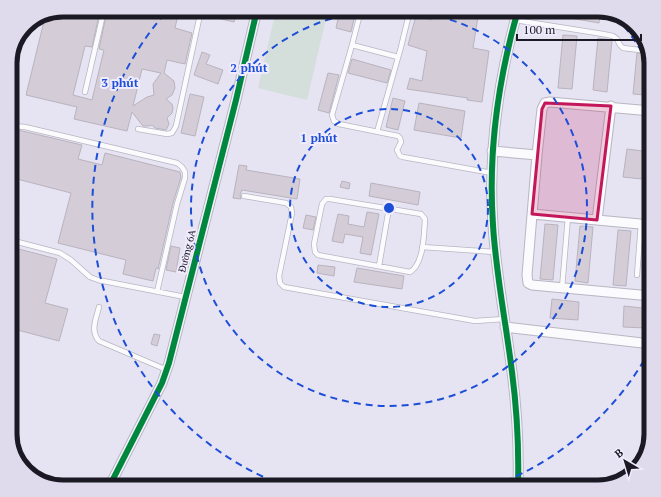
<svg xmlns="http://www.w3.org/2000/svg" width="661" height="497" font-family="'PT Serif',serif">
<rect width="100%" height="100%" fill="#e6e3f3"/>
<path fill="#d4dfdb" d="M276,10H328L307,100L258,88Z"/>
<path fill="#d4cdd7" stroke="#b9b3bd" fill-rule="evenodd" d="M63,10H94L93,13L99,15L92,47L85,46L73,95L92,100L104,50L99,49L106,16L113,18L114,10H179L175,28L192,33L185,64L167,60L164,73L174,81L175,88L172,95L166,99L172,104L173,108L172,113L167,118L169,124L166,130L155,128L152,125L149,126H143L132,112L127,131L74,119L77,107L26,95L45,17ZM142,69L161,73L153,84L154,95L147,97L133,106Z
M209,10H237L234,22L208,16Z
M340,10H356L351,32L336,28Z
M433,10H479L473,48L489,51L482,102L467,100L468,98L407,89L410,78L422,81L427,51L408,45L416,16L432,20Z
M572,10L600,11L599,23L570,18Z
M563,35L577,36L572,89L558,88Z
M598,38L612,40L607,92L593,90Z
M202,52L210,55L206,64L223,70L218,84L194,75Z
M637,53L649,55L645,95L633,94Z
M352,59L391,70L387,83L348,73Z
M328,73L339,75L329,113L318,110Z
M190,94L204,97L195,136L181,133Z
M393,98L405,101L398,130L386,127Z
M419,103L465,111L461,138L414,130Z
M18,130L82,145L78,159L102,165L105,153L180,172L181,177L173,203L158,269L156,268L153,281L123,274L126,260L58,243L71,193L13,178L17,164L10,162V161Z
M627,149L651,152V180L623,177Z
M239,165L247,166L246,170L300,179L297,199L242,190L240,195L241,199L233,198Z
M342,181L350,183L349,189L340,187Z
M371,183L420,192L418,205L369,196Z
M367,212L379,214L371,255L360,253L363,237L345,234L343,243L332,241L338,214L349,216L348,224L364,227Z
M306,215L316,217L313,230L303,228Z
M545,224L558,225L553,280L540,279Z
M580,226L593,227L588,283L575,281Z
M618,230L631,231L626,286L613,285Z
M171,246L180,248L176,272L166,270Z
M15,248L57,259L45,303L68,309L59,341L10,328V267Z
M318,265L335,267L334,276L317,273Z
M357,268L404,276L402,289L354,282Z
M552,299L579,302L578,320L550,318Z
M624,306L651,309V330L646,328L623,327Z
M154,334L160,335L157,346L151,344Z"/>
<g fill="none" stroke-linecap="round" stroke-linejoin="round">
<g stroke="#b8b6c2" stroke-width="6">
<path id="lane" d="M361,10L352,45L332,115L334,121L339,124L398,136L400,138L401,142L397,150L400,156L403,157L492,173
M515,20L603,34L613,36L617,39L620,45L623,48L648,51
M352,45L398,57
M85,92L104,10
M138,129L167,134L172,133L176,126L201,10
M377,132L401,47L410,10
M10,134C13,126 17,126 25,127L177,163L182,167L185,172V178L177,204L157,292
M244,196L286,203L291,207L292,213L279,276L280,283L284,287L475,321L504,319
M326,199H330L421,214L425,219C424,233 424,264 410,272L318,255L315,252L314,244L322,204Z
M10,240L60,253L71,260L90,277L98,280L185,297
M422,247L495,252
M379,266L389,208
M637,275L641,224
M562,288L568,217
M99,307C96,319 90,331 99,341L167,370"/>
</g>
<g stroke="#b8b6c2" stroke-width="11">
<path id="street" d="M651,111L550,102L545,103L542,109L537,155L527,275L528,283L532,285L651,296
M492,151L537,155
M532,214L651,225
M597,220L611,106
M505,327L651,344
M109,487L162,383L169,363L236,100L257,10
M518,487C519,449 517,410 512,372C506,323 496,275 493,225C488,153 498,80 518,10"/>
</g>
<use href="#lane" stroke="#fbfbfd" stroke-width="4.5"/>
<use href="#street" stroke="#fbfbfd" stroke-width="9"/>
<g stroke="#f0ecfd" stroke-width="8">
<path id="cycleway" d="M109,487L162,383L169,363L236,100L257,10
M518,487C519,449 517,410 512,372C506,323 496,275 493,225C488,153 498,80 518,10"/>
</g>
<use href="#cycleway" stroke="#00873e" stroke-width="6"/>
</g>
<path fill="#c2185b" fill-opacity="0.2" stroke="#c2185b" stroke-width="3" stroke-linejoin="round" d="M545,103L611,106L597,220L532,214L542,109Z"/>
<g fill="none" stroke="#1d4ed8" stroke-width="2" stroke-dasharray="7 5">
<circle cx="389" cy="208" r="99"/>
<path d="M391 10A198 198 0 1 1 387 10"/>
<path d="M650 350A297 297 0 0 1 493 486M285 486A297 297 0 0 1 167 11M617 17A297 297 0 0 1 650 66"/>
</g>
<g text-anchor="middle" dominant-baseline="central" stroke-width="4" stroke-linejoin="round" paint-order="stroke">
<g font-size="10" fill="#1b1923" stroke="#f0ecfd">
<text transform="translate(187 251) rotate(-76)">Đường 6A</text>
</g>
</g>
<path d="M0 0H661V497H0ZM63 17H598A46 46 0 0 1 644 63V434A46 46 0 0 1 598 480H63A46 46 0 0 1 17 434V63A46 46 0 0 1 63 17Z" fill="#dfdbec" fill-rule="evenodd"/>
<path fill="none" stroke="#1b1923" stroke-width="5" d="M63 17H598A46 46 0 0 1 644 63V434A46 46 0 0 1 598 480H63A46 46 0 0 1 17 434V63A46 46 0 0 1 63 17Z"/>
<circle cx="389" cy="208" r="6" fill="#1d4ed8" stroke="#f0ecfd" stroke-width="2"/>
<g font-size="12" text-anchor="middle" font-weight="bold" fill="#1d4ed8" stroke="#f0ecfd" stroke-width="4" stroke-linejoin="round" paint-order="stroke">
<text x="249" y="72">2 phút</text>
<text x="120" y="87">3 phút</text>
<text x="319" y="142">1 phút</text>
</g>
<g transform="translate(625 461) rotate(322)" stroke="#f0ecfd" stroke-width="3" paint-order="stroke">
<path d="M0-3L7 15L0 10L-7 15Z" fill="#1b1923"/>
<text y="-6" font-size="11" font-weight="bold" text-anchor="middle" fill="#1b1923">B</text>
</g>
<path d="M517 34v6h124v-6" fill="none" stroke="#1b1923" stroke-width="2"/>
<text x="523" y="34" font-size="12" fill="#1b1923" stroke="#f0ecfd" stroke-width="3" paint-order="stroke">100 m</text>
</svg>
